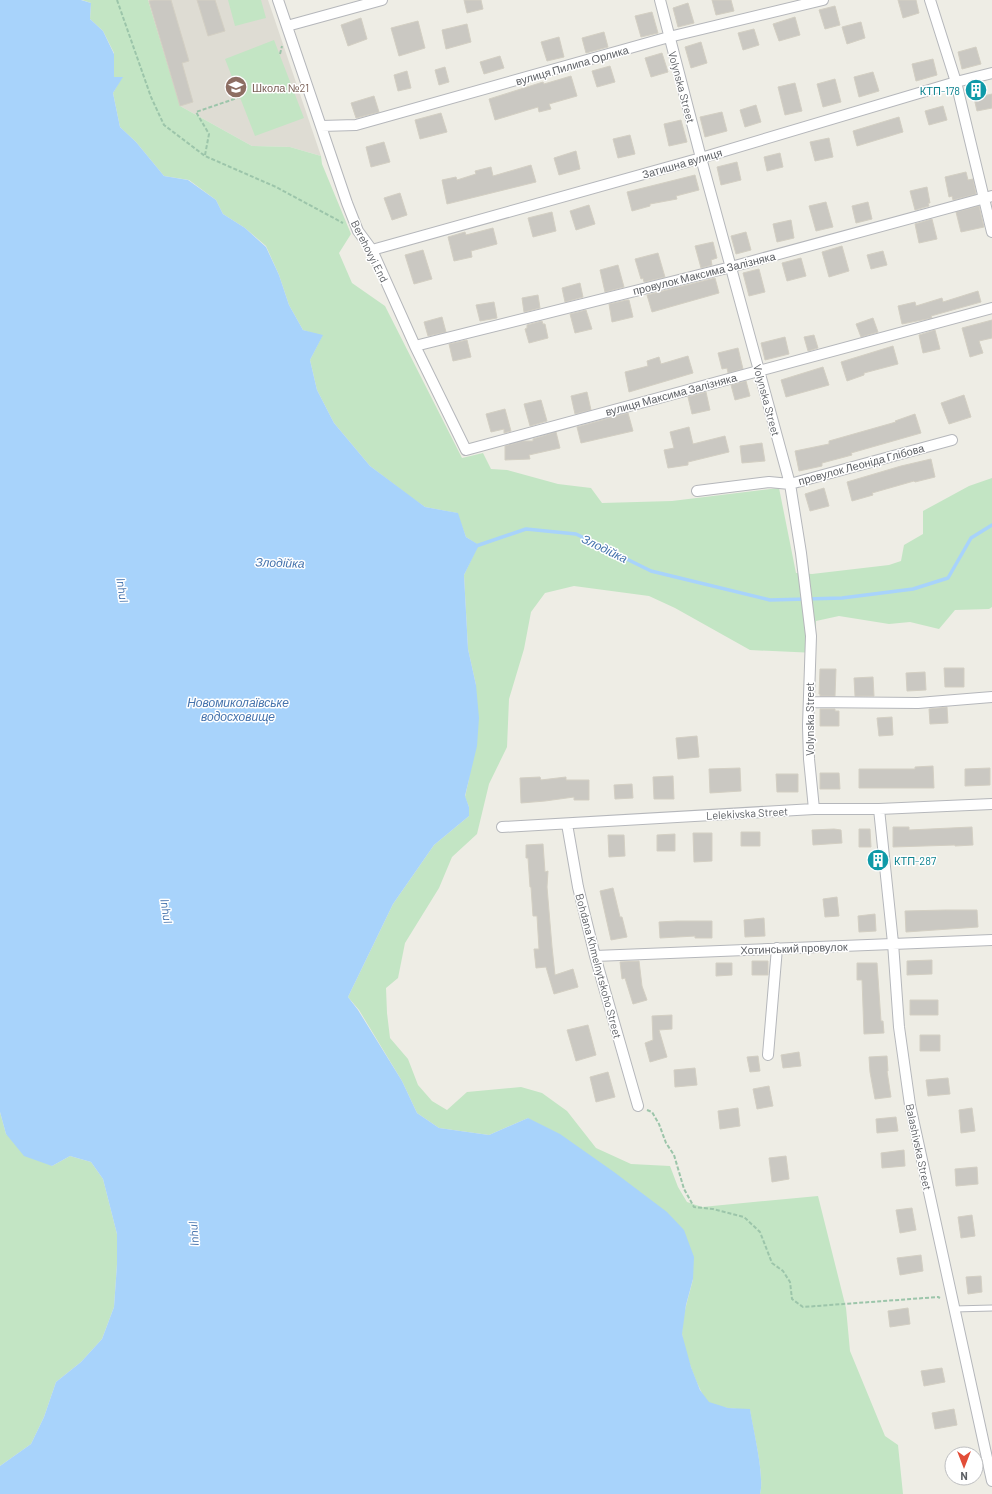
<svg xmlns="http://www.w3.org/2000/svg" width="992" height="1494" font-family="Barlow,sans-serif">
<rect width="100%" height="100%" fill="#eeede5"/>
<path fill="#dedcd3" d="M148,0H268L321,156L290,147L252,146L180,106Z"/>
<path fill="#c3e5c4" d="M82,0H148L180,106L252,146L290,147L321,156L322,164L351,234L339,253L352,283L385,306L462,458L483,453L491,469L507,470L558,484L591,488L602,503L672,501L779,488L796,573L812,574L889,565L901,561L904,545L923,534V511L969,486L992,478V607L989,609L955,610L939,629L910,622L889,624L839,616L816,621V653L750,650L675,608L649,596L574,586L545,593L531,612L524,649L509,699L507,747L489,784L477,834L452,857L439,888L405,943L398,978L386,988L387,1013L390,1038L408,1059L418,1085L432,1101L447,1110L467,1092L521,1087L542,1093L567,1111L596,1148L631,1164L670,1166L678,1187L687,1202L702,1207L818,1196L846,1308L850,1351L885,1436L898,1445L903,1494H760C765,1476 753,1430 750,1410C740,1409 715,1408 708,1402C699,1393 682,1346 682,1333C682,1316 689,1296 693,1279L528,1118L489,1135L439,1128L417,1113L402,1081L359,1010L348,997L393,904L434,845L469,816V807L465,797L469,779L476,685L468,649L464,575L478,545L466,537L457,513L425,507L412,498L370,466L334,423L317,390L310,360L322,336L303,330L289,305L279,275L266,246L245,228L223,214L216,200L189,180L164,176L136,142L120,127L113,93L122,77H114V53L103,31L90,19L91,3Z
M228,0H261L266,18L235,26Z
M274,40L304,118L255,136L225,59Z
M0,1112L6,1134L52,1166L70,1156L91,1162L103,1179L117,1234V1264L114,1307L102,1339L81,1362L56,1382L44,1417L31,1444L0,1466Z"/>
<path fill="#a8d3fb" d="M0,0H81L91,3L90,19L103,31L114,54V77H123L113,93L120,127L136,142L164,176L188,180L216,200L223,214L245,228L266,247L279,275L289,305L303,330L323,335L310,360L317,390L334,423L370,466L425,507L458,513L466,537L479,545L464,575L468,649L476,685L479,718L477,746L465,796L469,807V816L434,845L393,904L348,997L358,1010L402,1081L417,1113L439,1128L489,1135L528,1118L560,1134L614,1172L667,1212L684,1230L694,1257L693,1279L686,1305L682,1334L691,1367L700,1390L709,1402L728,1408L750,1409C753,1429 765,1476 760,1494H0V1466L31,1444L44,1417L56,1382L81,1362L102,1339L114,1307L117,1264V1234L103,1179L91,1162L70,1156L52,1166L24,1156L6,1134L0,1112Z"/>
<g fill="none" stroke-linecap="round" stroke-linejoin="round">
<path stroke="#a8d3fb" stroke-width="3.5" d="M476,546L526,529L576,534L651,571L770,600L842,598L913,589L948,578L971,538L992,525"/>
</g>
<path fill="#cac8c2" stroke="#d3cfc3" d="M154,0H171L189,61L182,63L193,102L180,106L149,1Z
M197,0H215L225,31L208,36Z
M464,0H481L483,9L467,13Z
M712,0H731L734,11L716,15Z
M898,0H916L919,13L903,18Z
M688,3L694,23L678,27L673,8Z
M835,6L840,25L825,29L819,10Z
M652,12L658,33L641,37L635,16Z
M795,17L800,35L779,41L773,24Z
M361,18L367,39L348,46L341,25Z
M418,21L425,48L399,56L391,28Z
M861,22L865,38L847,44L842,27Z
M467,24L471,42L446,49L442,30Z
M754,29L759,45L743,50L738,33Z
M604,32L608,47L586,53L582,38Z
M559,37L564,57L547,61L541,42Z
M701,42L707,63L691,68L685,47Z
M976,47L981,64L962,69L958,52Z
M662,53L668,72L651,77L645,58Z
M500,56L504,68L484,74L480,62Z
M933,59L937,75L916,81L912,64Z
M610,66L615,82L597,87L592,71Z
M445,67L449,82L439,85L435,70Z
M407,71L411,88L398,91L394,75Z
M873,72L879,91L859,97L854,77Z
M571,76L577,96L549,104L551,109L539,112L538,107L495,120L489,99L543,82L544,84Z
M835,79L841,102L823,107L817,84Z
M795,83L802,111L785,115L778,87Z
M992,94V108L977,111L974,98Z
M374,96L379,112L356,118L351,103Z
M756,105L761,122L745,127L740,110Z
M943,106L947,120L929,125L925,111Z
M722,112L727,131L705,137L700,117Z
M441,113L447,132L420,139L415,120Z
M899,117L903,132L857,146L853,131Z
M681,120L687,142L669,146L664,124Z
M630,135L635,154L618,158L613,139Z
M829,138L833,157L815,161L810,142Z
M384,142L390,162L371,167L366,147Z
M576,151L580,169L559,175L554,158Z
M780,153L783,167L767,171L764,157Z
M737,162L741,180L721,185L717,167Z
M531,165L536,182L447,204L442,180L456,177L457,180L476,174L475,171L491,167L493,176Z
M966,172L968,180L973,179L976,194L953,200L952,196L949,197L945,177Z
M695,175L699,190L676,196L677,199L650,204V206L632,211L627,192Z
M927,187L930,203H928L929,206L915,210L910,191Z
M400,193L407,215L392,220L384,198Z
M826,202L833,227L816,231L809,206Z
M868,202L872,219L856,223L852,206Z
M589,205L595,224L576,230L570,211Z
M979,206L984,227L961,232L956,212Z
M552,212L556,231L533,237L528,218Z
M932,219L937,239L919,243L915,224Z
M791,220L794,238L777,242L773,224Z
M493,228L497,244L471,251L472,257L454,261L448,237L465,232L466,235Z
M746,232L751,250L736,254L731,236Z
M713,242L717,258L711,260L712,265L701,268L695,246Z
M842,246L849,271L829,277L822,252Z
M423,250L432,279L414,284L405,255Z
M883,251L887,265L871,269L867,255Z
M658,253L665,277L644,282L643,278L641,279L635,259Z
M801,258L806,276L787,281L782,263Z
M618,265L624,287L605,292L600,270Z
M759,269L765,292L749,296L743,273Z
M715,278L719,293L652,312L647,295Z
M580,283L583,297L565,302L562,288Z
M978,291L981,302L931,316L932,318L902,324L898,306L915,302L916,306L942,298L943,302Z
M538,295L540,308L524,312L522,298Z
M627,300H629L633,317L612,322L609,304Z
M494,302L497,318L480,321L476,305Z
M586,310L592,329L575,333L570,314Z
M442,317L446,332L428,336L424,322Z
M873,318L878,332L861,337L856,324Z
M992,320V338L979,341L983,353L970,357L962,328Z
M542,321L543,324H545L548,338L529,343L525,329L527,328V325Z
M935,330L940,349L923,353L919,335Z
M814,335L818,348L808,351L804,337Z
M785,337L789,354L765,360L761,343Z
M467,340L471,357L453,361L449,344Z
M893,346L898,364L864,373V375L847,381L841,362Z
M738,348L743,369L728,373L727,368L722,369L718,353Z
M688,356L693,373L629,392L625,372L648,366L647,361L659,357L661,364Z
M823,367L829,385L786,397L781,380Z
M746,381L750,396L735,400L731,385Z
M587,392L591,410L575,414L571,396Z
M706,392L710,410L692,414L688,397Z
M964,395L971,417L949,424L941,403Z
M541,400L547,421L530,426L524,404Z
M505,409L511,431L504,433V429L491,432L486,414Z
M628,413L633,431L581,443L577,427Z
M915,414L921,433L851,453L852,455L822,463V466L799,471L795,451L829,444V441L896,422L895,421Z
M689,427L693,444L725,436L729,452L688,462V465L668,468L664,450L674,448L670,432Z
M556,432L560,448L529,455L530,459L505,460V446L523,441H533V439Z
M762,443L765,461L742,463L740,446Z
M931,459L935,477L915,482L914,481L872,493L873,495L852,501L847,482L901,466Z
M824,488L829,506L810,511L805,494Z
M944,668H964V687H945Z
M820,669H836L835,696H820V694H819Z
M925,672L926,690L907,691L906,673Z
M873,677L874,696H855L854,678Z
M947,707L948,723L930,724L929,709Z
M820,709H835V711H839V726H820Z
M892,717L893,735L879,736L877,718Z
M697,736L699,757L678,759L676,738Z
M933,766L934,788H859V769H915V767Z
M740,768L741,791L710,793L709,769Z
M990,768V785L965,786V769Z
M820,773H839L840,789H820Z
M776,774H798V792H777Z
M673,776L674,799H654L653,777Z
M540,777L541,780L566,777V780H589V800H574V797L545,801L521,803L520,778Z
M632,784L633,798L615,799L614,785Z
M893,827H909V830L972,827L973,845L955,846V845L893,847Z
M834,829L841,830L842,843L813,845L812,830Z
M859,829H870L871,847H859Z
M741,832H760V846H741Z
M693,833H712V861L694,862Z
M675,834V851H657V835Z
M608,835H624L625,856L609,857Z
M543,844L545,872L548,871L547,887L552,947L555,975L573,969L578,987L554,994L546,967L536,968L534,949H539L537,916H533L531,887H530L528,858H526V845Z
M613,888L620,917H622L627,937L611,940L600,891Z
M837,897L839,916L825,917L823,899Z
M946,910H977L978,927L906,932L905,911Z
M875,914L876,931L859,932L858,916Z
M764,918L765,936L745,937L744,920Z
M677,921H712V938H695V936L660,938L659,922Z
M932,960V974L907,975V961Z
M639,961L642,986L647,1000L633,1004L625,978L622,979L620,962Z
M752,961H768V975H752Z
M716,963H732V975L716,976Z
M857,963H877L881,1021H883L884,1033L864,1034L862,980H857Z
M910,1000H938V1015H910Z
M672,1015V1029L659,1030L667,1057L650,1062L645,1043L653,1040L652,1016Z
M588,1025L596,1055L576,1061L567,1030Z
M920,1035H940V1051H920Z
M799,1052L801,1066L783,1068L781,1055Z
M758,1056L760,1071L750,1072L747,1057Z
M887,1056L888,1071H887L891,1097L875,1099L870,1072L869,1057Z
M695,1068L697,1085L675,1087L674,1070Z
M608,1072L615,1097L596,1102L590,1077Z
M948,1078L950,1094L928,1096L926,1080Z
M769,1086L773,1106L757,1109L753,1089Z
M738,1108L740,1126L720,1129L718,1111Z
M972,1108L975,1131L961,1133L959,1110Z
M896,1117L898,1131L877,1133L876,1119Z
M904,1150L905,1166L882,1168L881,1153Z
M786,1156L789,1179L772,1182L769,1158Z
M977,1167L978,1184L956,1186L955,1169Z
M912,1208L916,1230L900,1233L896,1210Z
M972,1215L975,1236L961,1238L958,1217Z
M921,1255L923,1271L900,1275L897,1258Z
M981,1276L982,1292L968,1294L966,1277Z
M908,1308L910,1324L890,1327L888,1311Z
M942,1368L945,1382L924,1386L921,1371Z
M954,1409L957,1425L935,1429L932,1413Z"/>
<g fill="none" stroke-linecap="round" stroke-linejoin="round">
<g stroke="#b5b7bb" stroke-width="7">
<path id="service" d="M954,1309L992,1308"/>
</g>
<g stroke="#b5b7bb" stroke-width="12">
<path id="minor" d="M278,0L347,203L358,231L372,250L415,346L466,450L992,308
M660,0L701,158L790,484L801,553L811,636L808,726L809,759L814,809
M930,0L956,82L992,232
M287,26L382,0
M321,126L356,125L669,37L823,0
M372,250L701,158L956,82L992,73
M415,346L731,267L992,196
M697,491L769,482L790,484L952,440
M809,702L918,703L992,697
M879,809L893,943L899,1027L910,1105L992,1481
M567,824L578,887L595,956L638,1106
M502,827L814,809H879L992,804
M595,956L992,940
M768,1055L777,948"/>
</g>
<path stroke="#9cc5aa" stroke-width="2" stroke-dasharray="4 2" stroke-linecap="butt" d="M117,0L151,97L164,125L205,156L276,187L343,223
M280,54L282,46
M205,155L209,134L196,112L240,97
M647,1110L652,1112L659,1124L666,1143L674,1155L684,1189L694,1207L713,1209L744,1217L760,1232L772,1263L783,1271L790,1282L792,1299L803,1307L938,1297L940,1298"/>
<use href="#service" stroke="#fff" stroke-width="5"/>
<use href="#minor" stroke="#fff" stroke-width="10"/>
</g>
<defs>
<g id="school-disc" transform="scale(1.15)"><circle r="9.5" fill="#8d6e63" stroke="#fff"/><path d="M0-5L7-2L0 1L-7-2ZM-4 1L0 2.5L4 1V4Q0 6-4 4Z" fill="#fff"/></g>
<g id="building-disc" transform="scale(1.15)"><circle r="9.5" fill="#0f9aa8" stroke="#fff"/><path d="M-4-6H4V6H1V3H-1V6H-4ZM-2.5-4.3h1.7v1.8h-1.7ZM.8-4.3h1.7v1.8H.8ZM-2.5-1h1.7V.8h-1.7ZM.8-1h1.7V.8H.8Z" fill="#fff"/></g>
</defs>
<g fill-rule="evenodd">
<use href="#school-disc" x="236" y="87"/>
<use href="#building-disc" x="976" y="90"/>
<use href="#building-disc" x="878" y="860"/>
</g>
<g text-anchor="middle" dominant-baseline="central" stroke-width="3" stroke-linejoin="round" paint-order="stroke">
<g font-size="11" fill="#5d6065" stroke="#fff">
<text transform="translate(572 65) rotate(-16)">вулиця Пилипа Орлика</text>
<text transform="translate(682 87) rotate(75)">Volynska Street</text>
<text transform="translate(682 163) rotate(-16)">Затишна вулиця</text>
<text transform="translate(370 251) rotate(63)">Berehovyi End</text>
<text transform="translate(704 273) rotate(-14)">провулок Максима Залізняка</text>
<text transform="translate(671 394) rotate(-15)">вулиця Максима Залізняка</text>
<text transform="translate(767 400) rotate(75)">Volynska Street</text>
<text transform="translate(861 464) rotate(-15)">провулок Леоніда Глібова</text>
<text transform="translate(809 719) rotate(-90)">Volynska Street</text>
<text transform="translate(747 813) rotate(-3)">Lelekivska Street</text>
<text transform="translate(794 948) rotate(-2)">Хотинський провулок</text>
<text transform="translate(599 966) rotate(75)">Bohdana Khmelnytskoho Street</text>
<text transform="translate(919 1147) rotate(78)">Balashivska Street</text>
</g>
<g font-size="11" fill="#785e54" stroke="#fff" text-anchor="start">
<text x="252" y="87">Школа №21</text>
</g>
<g font-size="11" fill="#0d838f" stroke="#fff" text-anchor="end">
<text x="960" y="90">КТП-178</text>
<text x="894" y="860" text-anchor="start">КТП-287</text>
</g>
<g font-size="12" font-style="italic" fill="#4573ad" stroke="#fff">
<text transform="translate(605 548) rotate(26)">Злодійка</text>
<text transform="translate(280 562) rotate(2)">Злодійка</text>
<text transform="translate(123 590) rotate(82)">Inhul</text>
<text x="238" y="702">Новомиколаївське<tspan x="238" dy="14">водосховище</tspan></text>
<text transform="translate(167 911) rotate(82)">Inhul</text>
<text transform="translate(193 1234) rotate(-94)">Inhul</text>
</g>
</g>
<g transform="translate(964 1466) rotate(180)"><circle r="19" fill="#ffffff" stroke="#bebfc1"/>
<path d="M0-3L7 15L0 10L-7 15Z" fill="#e24d38"/>
<text y="-6" font-size="11" font-weight="bold" text-anchor="middle" fill="#5d6065">N</text>
</g>
</svg>
